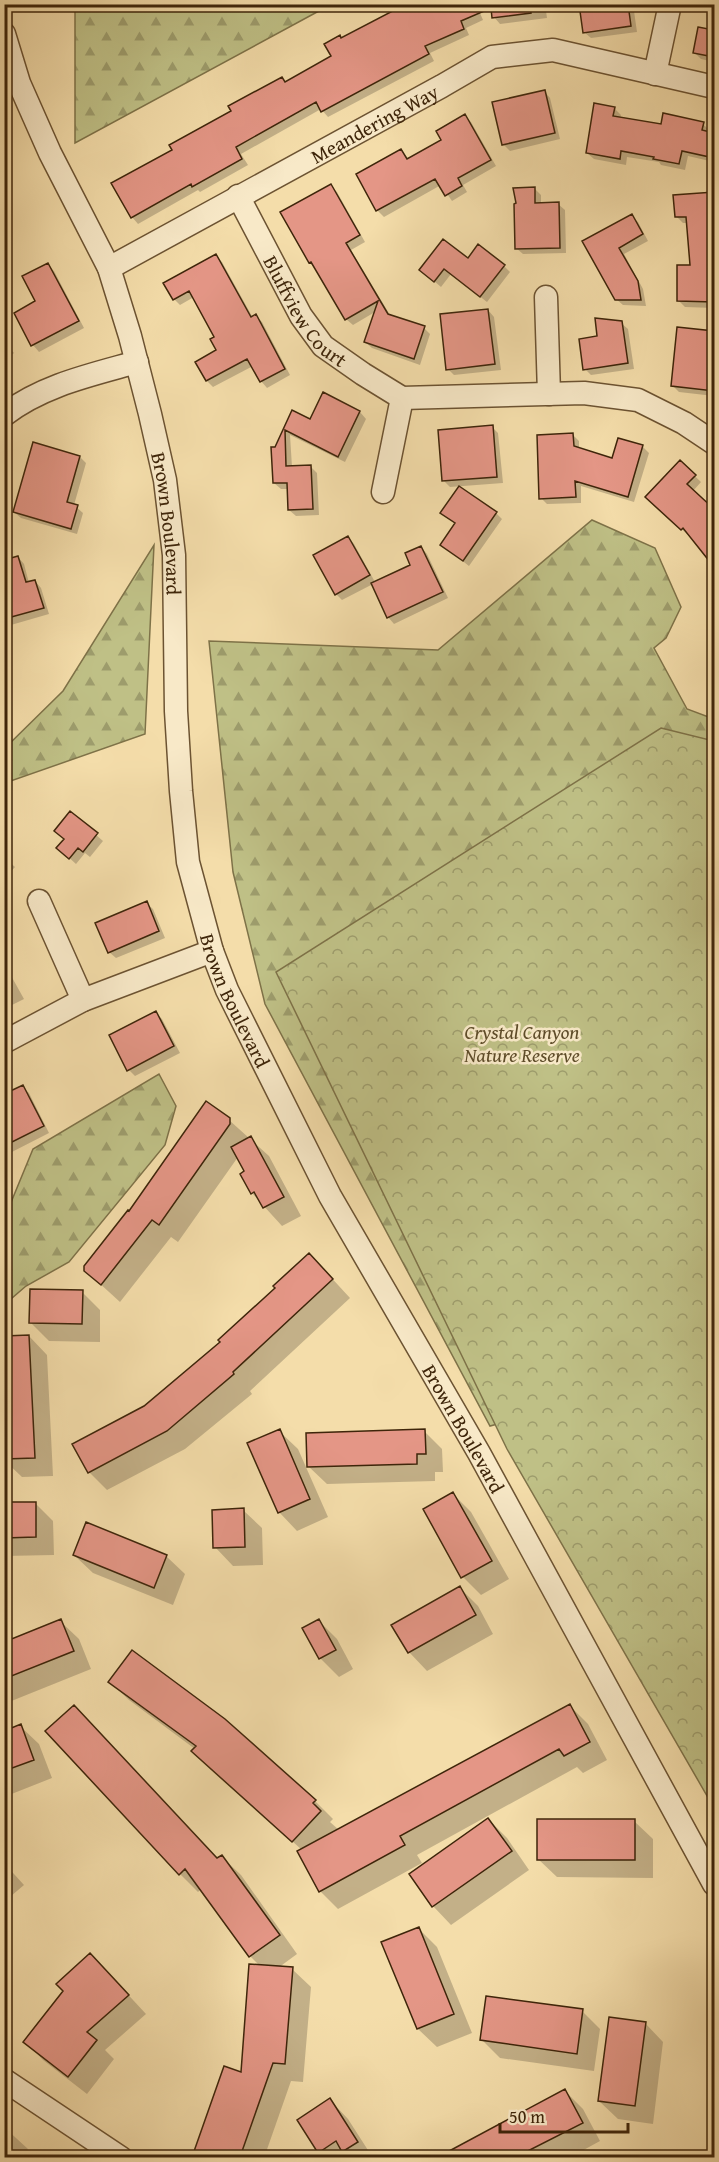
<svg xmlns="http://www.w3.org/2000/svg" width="719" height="2162" font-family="'Gentium Book Plus',serif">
<defs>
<pattern id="forest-firs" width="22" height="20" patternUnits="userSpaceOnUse" patternTransform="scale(1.5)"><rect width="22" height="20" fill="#bfc086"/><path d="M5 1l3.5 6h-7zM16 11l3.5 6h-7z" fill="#9d9c6c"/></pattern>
<pattern id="park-crowns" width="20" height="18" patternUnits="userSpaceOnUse" patternTransform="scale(1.5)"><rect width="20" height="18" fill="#bfc086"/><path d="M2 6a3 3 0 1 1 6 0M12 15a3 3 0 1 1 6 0" fill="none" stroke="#9d9c6c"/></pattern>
</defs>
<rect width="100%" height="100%" fill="#f4ddaa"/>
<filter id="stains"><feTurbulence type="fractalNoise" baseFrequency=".00333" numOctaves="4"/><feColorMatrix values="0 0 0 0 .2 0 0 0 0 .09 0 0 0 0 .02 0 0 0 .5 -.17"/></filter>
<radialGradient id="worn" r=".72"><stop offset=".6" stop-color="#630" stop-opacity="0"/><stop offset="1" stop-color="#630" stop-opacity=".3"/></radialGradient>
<path fill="url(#forest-firs)" stroke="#7e7248" stroke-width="1.5" d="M75,5V4L330,5L75,143Z
M592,520L655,548L681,607L666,638L654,648L687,709L714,719V1807L611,1393L490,1426L265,1004L233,872L209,641L438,650Z
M154,545L145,734L5,783V748L63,691Z
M159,1074L176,1106L165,1145L69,1262L26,1286L5,1304V1217L33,1149Z"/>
<path fill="url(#park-crowns)" stroke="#7e7248" stroke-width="1.5" d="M661,728L714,741V1808L507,1449L276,972Z"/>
<path fill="#0003" d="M476,4L483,20L466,28L469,35L430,53L434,61L328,117L321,109L241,154L248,165L200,192L198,190L138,224L132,217L174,150L282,78L286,83L333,57L342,39Z
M492,4H545L547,18L500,24L494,17Z
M580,4H633L637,32L591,38L584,32Z
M714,14V62L701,59L695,53L711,31Z
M544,91L550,98L560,139L510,151L504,145L494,103Z
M614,108L621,115L620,119L662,126L703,124L709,130V133L714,134V162L688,156L685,170L661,165L659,162L627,157L626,165L594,159L587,153Z
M465,116L471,122L496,166L463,185L467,192L452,201L441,185L384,217L377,210L358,175L401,151L409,159L443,140Z
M331,186L337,192L365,242L351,250L390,315L424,328L430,334L420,365L372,348L365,342L375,312L353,325L346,319L317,270L310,263Z
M535,189L541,195V204H558L565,210L566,253L523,254L516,248Z
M714,193V308L685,307L678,300L692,267L688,223H683L677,217L675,197Z
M631,216L638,222L648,241L624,254L643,289L646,306L623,305L616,299L584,242Z
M215,255L222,262L253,318L256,316L262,322L290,375L267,388L261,381L253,366L213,387L207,381L197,362L219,351L216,337L194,297L180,305L174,299Z
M468,260L504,266L510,272L487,302L451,274L441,287L421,270Z
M48,265L54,271L84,328L39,352L33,345L16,313L37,302Z
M488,310L494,317L501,370L454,375L448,369Z
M621,323L628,329L634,369L591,375L585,369L599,338Z
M678,329L714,332V396L679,392L672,385Z
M4,342L14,353L4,361Z
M324,394L360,412L366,419L345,462L290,435L292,467H311L317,473L319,515L296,516L289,510L288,489H281L274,483L276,448L293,412L310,421Z
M492,427L498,433L503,483L450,487L444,481Z
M573,435L579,441V450L613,460L619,439L643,447L649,453L634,502L581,486V503L547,504L541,498Z
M80,457L86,463L74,505L83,513L77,534L21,518L14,512Z
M680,462L701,482L693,491L712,509L688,535L647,497Z
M442,513H496L502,519L469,566L442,545L456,524Z
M348,537L354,544L375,582L412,566L421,547L427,554L448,598L394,624L388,617L373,584L342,600L336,594Z
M18,557L24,564L29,583L35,581L41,588L49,614L4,627V587Z
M71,813L103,841L90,857L85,853L76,864L65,854V839Z
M4,857L15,867L4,879Z
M146,903L153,909L165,938L116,958L109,952Z
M4,963L24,999L4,1009Z
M156,1013L162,1019L180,1053L135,1076L129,1070Z
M22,1087L29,1093L49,1133L6,1155L4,1153V1096Z
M229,1120L269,1156L301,1216L282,1226L252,1193L246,1172L238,1157L178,1242L171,1237L120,1302L86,1271Z
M327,1273L350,1298L250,1391L252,1394L185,1449L107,1490L89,1472L145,1408Z
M82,1292L100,1310V1342L49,1341L30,1322Z
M29,1336L47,1355L53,1476L22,1477L4,1460V1337Z
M279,1431L298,1449L328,1517L297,1531L279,1512Z
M424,1431L442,1449L443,1472H435V1481L327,1484L308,1466Z
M453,1494L471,1512L509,1579L481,1595L463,1577Z
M35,1503L53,1521L54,1555L4,1556V1504Z
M243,1510L262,1528L263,1565L233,1566L215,1547Z
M74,1555L166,1556L185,1574L173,1605L93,1573Z
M460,1588L478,1606L493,1634L427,1671L409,1652Z
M318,1620L337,1639L353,1669L339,1677L320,1658L304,1629Z
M60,1621L79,1639L91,1669L4,1704V1643Z
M110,1682L315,1801L333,1819L330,1822L339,1830L570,1706L588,1724L607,1760L583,1773L577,1767L417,1855L422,1863L338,1909L320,1891L302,1850L212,1769L195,1749L129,1700Z
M20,1726L39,1744L52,1778L4,1797V1732Z
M47,1731L218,1860L222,1857L241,1875L297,1954L278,1968L292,1969L311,1987L303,2082L291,2081L264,2158H194L225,2068L243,2074L260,1966L250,1956L201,1889L198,1892L180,1874Z
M488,1819L507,1838L529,1870L451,1925L433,1906L411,1874Z
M634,1821L653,1839V1878L557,1877L538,1859Z
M4,1863L24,1885L4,1902Z
M419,1929L437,1947L472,2033L437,2047L418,2029L383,1943Z
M108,1973L146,2014L105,2050L114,2059L87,2094L43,2060L25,2041L65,1991Z
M582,2011L600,2029L594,2071L500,2058L482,2040Z
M645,2023L663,2042L653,2124L618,2119L599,2101Z
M565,2091L583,2109L600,2141L569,2158H440Z
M330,2100L348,2119L373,2158H325L319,2152Z
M4,2127L28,2149L21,2158H4Z"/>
<path fill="#e49686" stroke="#3e250a" stroke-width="1.5" d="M406,4H530L531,13L492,18L491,8L461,21L464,29L425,46L429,54L321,112L316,102L236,147L242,159L192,187L191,184L131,218L111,183L172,150L169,145L231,111L228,106L282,77L285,82L331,56L324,44L340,35L341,38Z
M579,4H628L631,26L583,33Z
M698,27L714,30V57L693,53Z
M545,90L555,133L502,145L492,102Z
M594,103L615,107L613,116L661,124L663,113L704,122L702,130L714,133V158L682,151L679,164L653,159L654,157L621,151L620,159L586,153Z
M465,114L491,160L458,178L462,186L445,196L435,179L376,211L356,174L401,149L407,159L441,140L436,131Z
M331,184L360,235L346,243L388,314L425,326L414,359L364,342L378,301L345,320L311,262L309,263L280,212Z
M535,187V203L559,202L560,248L515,249L514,204L516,203L513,188Z
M714,192V302L677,301V265H690L686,217H675L673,195Z
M632,214L643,234L619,248L638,281L641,300H615L582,241Z
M443,239L468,258L478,244L505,265L480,297L444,269L434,282L419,270Z
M216,254L251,317L256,314L285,369L260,382L247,359L206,381L195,362L216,350L210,339L214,337L189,291L173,300L163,283Z
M48,263L79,321L31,346L14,313L35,301L22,276Z
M488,309L495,364L446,370L440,314Z
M595,318L622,321L628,363L583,370L579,339L597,336Z
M677,327L714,331V391L671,386Z
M323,392L360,411L338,457L285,430L286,466L311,465L313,509L288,510L287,483H273L271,447H275L292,410L310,419Z
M493,425L497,477L442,481L438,430Z
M573,433L574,446L612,458L618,438L643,445L628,497L575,481L576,497L539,499L537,435Z
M33,442L80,456L67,502L78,505L71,529L13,512Z
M680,460L696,475L687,484L714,509V567L683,528L681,530L645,497Z
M459,486L497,512L463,561L440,545L455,523L440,513Z
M348,536L370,575L335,595L313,555Z
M421,546L443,592L387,618L371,583L410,565L405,553Z
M18,556L26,582L35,580L44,608L4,619V560Z
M70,811L98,833L83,852L78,848L69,859L56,848L64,839L54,831Z
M147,901L159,931L108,953L95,923Z
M156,1011L174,1046L127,1071L109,1035Z
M23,1085L44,1126L4,1146V1094Z
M206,1101L230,1118V1124L159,1225L152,1220L101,1285L84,1271V1266L128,1210L129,1211Z
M251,1136L284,1197L263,1208L254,1192L251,1194L240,1174L244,1171L231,1147Z
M309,1253L333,1279L233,1372L234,1374L167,1431L88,1473L72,1444L144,1406L220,1342L218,1340L275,1288L273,1286Z
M30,1289L83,1290L82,1324L29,1323Z
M29,1335L35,1458L4,1459V1336Z
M280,1429L310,1499L278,1513L247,1443Z
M425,1429L426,1454H417V1464L307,1467L306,1433Z
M453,1492L492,1561L461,1578L423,1509Z
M4,1502H36V1537L4,1538Z
M244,1508L245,1547L213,1548L212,1510Z
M86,1522L167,1555L154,1588L73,1555Z
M460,1586L476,1615L408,1653L391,1625Z
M61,1619L74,1651L4,1679V1642Z
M319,1619L336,1650L319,1659L302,1628Z
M132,1650L225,1719L316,1800L313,1803L321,1811L292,1842L191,1751L196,1746L108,1682Z
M570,1704L590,1742L564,1756L559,1749L400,1836L405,1845L319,1892L297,1851Z
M74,1705L217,1858L222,1855L280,1935L249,1957L185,1869L179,1875L45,1731Z
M21,1724L34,1760L4,1771V1731Z
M488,1818L512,1851L432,1907L409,1874Z
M537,1819H635V1860H537Z
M419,1927L454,2014L417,2029L381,1942Z
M90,1953L129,1995L87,2032L97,2040L68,2077L23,2042L63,1991L56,1984Z
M249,1964L293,1967L285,2064L273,2063L240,2157H192L224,2066L241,2072Z
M486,1996L583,2009L577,2054L480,2040Z
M609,2017L646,2022L635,2106L598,2101Z
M565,2089L583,2123L516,2157H438Z
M330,2098L358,2142L342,2152L336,2141L318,2153L297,2120Z"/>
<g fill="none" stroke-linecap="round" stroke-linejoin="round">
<g stroke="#6c5332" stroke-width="25">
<g id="minor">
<path id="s1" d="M4,34L19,83L50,153L109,268L130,336L150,414L165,480L174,555L176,711L181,791L188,862L212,951L227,990L330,1196L479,1453L714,1884"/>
<path d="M655,74L670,4"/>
<path id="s2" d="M238,196L301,316L323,346L363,374L402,398L584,393L638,400L684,423L714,443"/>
<path id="s3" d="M109,268L442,86L492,57L553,50L714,87"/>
<path d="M546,297L549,394"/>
<path d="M4,415C43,385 91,375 137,362"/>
<path d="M383,492L402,398"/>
<path d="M39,901L83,1000"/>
<path d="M4,1042L83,1000L212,951"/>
<path d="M4,2080L121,2158"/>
</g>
</g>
<use href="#minor" stroke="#f8e9c8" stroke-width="22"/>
</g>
<g text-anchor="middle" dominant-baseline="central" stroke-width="5" stroke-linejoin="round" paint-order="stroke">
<g font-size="20" fill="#3e250a" stroke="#f8e9c8">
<text stroke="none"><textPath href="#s3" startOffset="302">Meandering Way</textPath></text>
<text stroke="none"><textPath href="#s2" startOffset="134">Bluffview Court</textPath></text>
<text stroke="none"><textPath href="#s1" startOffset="520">Brown Boulevard</textPath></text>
<text stroke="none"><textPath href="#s1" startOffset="1006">Brown Boulevard</textPath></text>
<text stroke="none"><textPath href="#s1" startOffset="1492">Brown Boulevard</textPath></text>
</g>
<g font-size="20" font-style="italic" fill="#5e4c29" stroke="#f8e9c8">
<text x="522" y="1031">Crystal Canyon<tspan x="522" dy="23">Nature Reserve</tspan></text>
</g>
</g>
<rect width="719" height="2162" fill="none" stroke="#f4ddaa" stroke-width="24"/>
<rect x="6" y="6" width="707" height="2150" fill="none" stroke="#3e250a" stroke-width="3"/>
<rect x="12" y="12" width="695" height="2138" fill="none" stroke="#3e250a" stroke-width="1.5"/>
<path d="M500 2123v9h128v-9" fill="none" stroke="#3e250a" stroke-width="3"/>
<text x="509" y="2123" font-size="18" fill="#3e250a" stroke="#f8e9c8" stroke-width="4.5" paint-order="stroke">50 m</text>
<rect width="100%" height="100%" filter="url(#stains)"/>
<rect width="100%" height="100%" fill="url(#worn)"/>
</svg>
